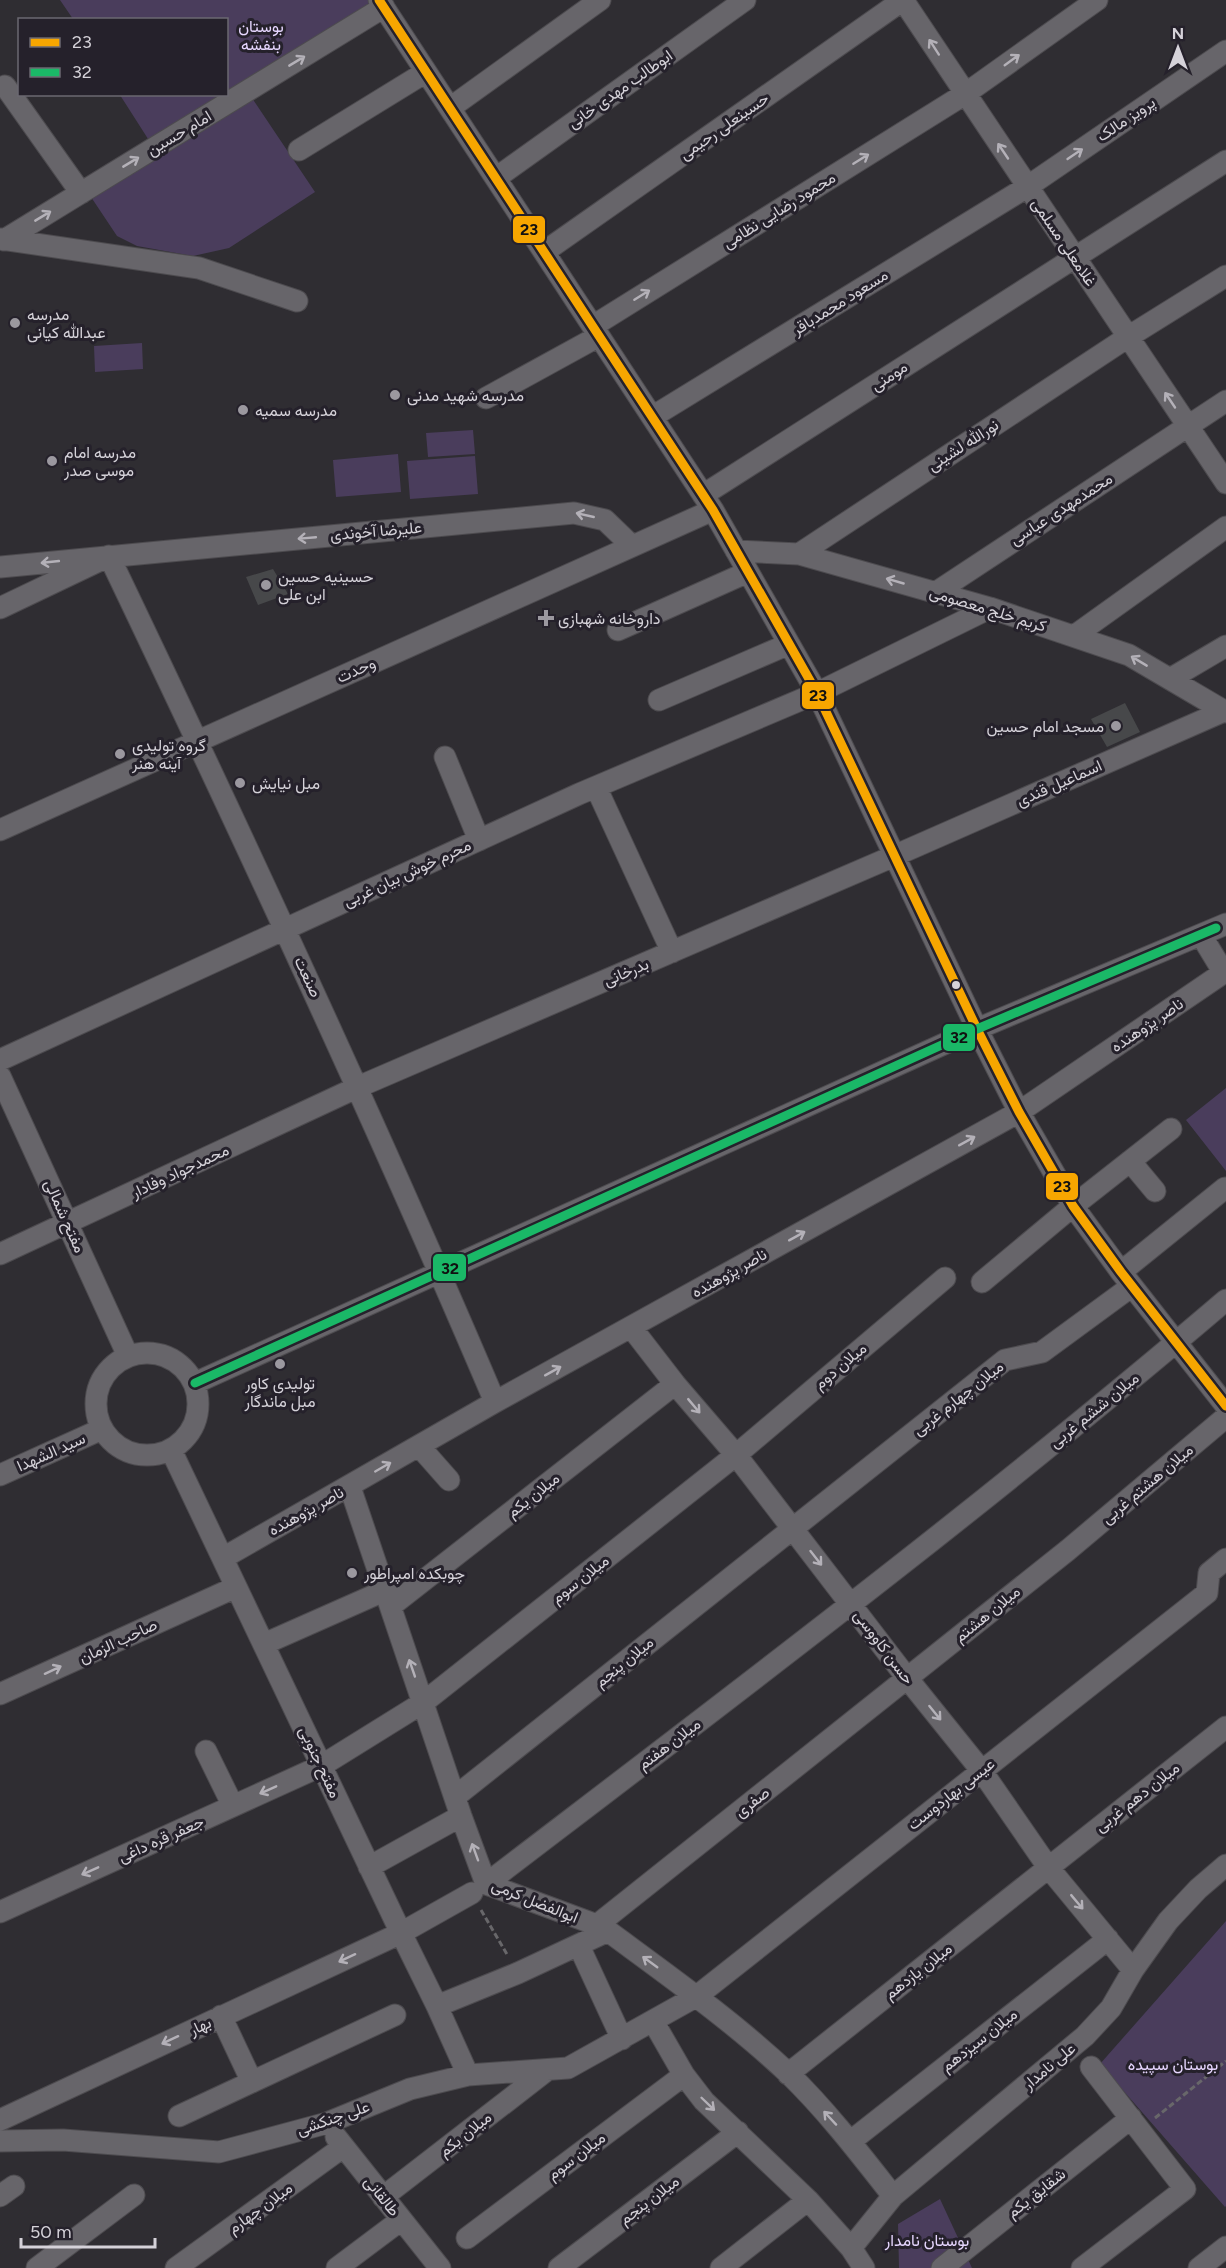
<svg xmlns="http://www.w3.org/2000/svg" width="1226" height="2268" font-family="Figtree,Vazirmatn,sans-serif">
<rect width="100%" height="100%" fill="#2f2d32"/>
<path fill="#4a3d5c" d="M60,0H371L375,5L150,142L120,95L226,94V20L73,19Z
M250,95L315,192L229,248L193,256L137,246L117,236L89,194Z
M142,343L143,369L95,372L94,346Z
M473,430L475,454L428,457L426,433Z
M398,454L401,492L336,497L333,460Z
M475,456L478,494L410,499L407,461Z
M1226,1088V1171L1186,1120Z
M1226,1921V2206L1225,2207L1100,2064Z
M940,2199L972,2268H899L898,2224Z"/>
<path fill="#47484a" d="M273,569L288,594L258,605L246,577Z
M1125,703L1140,732L1107,747L1091,719Z"/>
<g fill="none" stroke-linecap="round" stroke-linejoin="round">
<g stroke="#4d4b4f" stroke-width="23">
<path id="minor" d="M379,0L713,510L817,693L977,1029L1019,1112L1073,1206L1121,1272L1226,1406
M903,0L1226,483
M5,86L81,193
M450,108L600,0
M299,150L426,72
M496,178L745,0
M1,239L199,268L297,301
M4,240L384,7
M544,252L903,0
M593,326L965,94L1097,0
M486,398L599,336
M652,417L1027,187L1226,51
M703,495L1226,161
M736,551L799,554L990,608L1129,655L1226,712
M799,554L1128,337L1226,276
M0,567L574,513L605,520L632,546
M935,593L1226,401
M0,608L109,556C243,836 374,1117 495,1402
M618,630L748,572
M1074,636L1226,527
M1170,679L1226,646
M659,700L789,644
M445,757L479,840
M596,787L672,952
M0,830L713,510
M1201,935L1224,973
M0,1060L579,794L817,693L990,608
M0,1076L128,1356
M1130,1161L1155,1191
M0,1254L358,1087L894,856L1224,711
M1121,1272L1225,1188
M982,1282L1073,1206L1171,1129
M631,1327L675,1384L736,1455L907,1678L981,1770L1048,1867L1133,1970
M96 1404a51 51 0 1 1 102 0a51 51 0 1 1-102 0Z
M195,1383L977,1029L1226,924
M419,1446L449,1480
M171,1450L401,1933L437,2006L468,2075
M0,1475L102,1429
M350,1487L461,1816L486,1884L597,1925L608,1931C669,1976 734,2022 789,2074C827,2111 860,2154 893,2196
M223,1558L495,1402L1019,1112L1226,971
M391,1606L675,1384
M264,1644L386,1590
M0,1694L236,1587
M206,1751L233,1806
M456,1796L1005,1360L1042,1352L1132,1286
M369,1867L461,1816
M486,1884C736,1693 987,1504 1226,1300
M0,1912L321,1766L424,1702L736,1455L945,1278
M597,1925L1068,1550L1226,1417
M579,1946L622,2039
M437,2006L518,1973L608,1931
M221,2016L252,2082
M653,2021L684,2075L704,2101L808,2200L851,2248L864,2268
M788,2074L1226,1727
M179,2116L395,2015
M0,2120L401,1933L472,1893
M336,2137L440,2268
M0,2141L63,2140L219,2152L327,2123L410,2089L468,2075L568,2068L697,1996L1207,1593L1209,1573L1226,1559
M851,2141L1108,1939
M0,2196L14,2186
M383,2197L546,2071
M467,2238L684,2075
M851,2248L893,2196L1085,2036L1111,2008L1133,1970L1168,1921L1198,1889L1226,1865
M37,2268L134,2195
M176,2268L343,2147
M337,2268L401,2220
M559,2268L738,2132
M721,2268L808,2200
M942,2268L1131,2118
M1082,2268L1185,2189L1091,2067
M1199,2268L1226,2247"/>
</g>
<path stroke="#68676a" stroke-width="3" stroke-dasharray="6 3" stroke-linecap="butt" d="M481,1910L508,1956
M1155,2118L1226,2061"/>
<use href="#minor" stroke="#67656a" stroke-width="21"/>
<g stroke="#25212b" stroke-width="14">
<path id="bus-1" d="M379,0L713,510L817,693L977,1029L1019,1112L1073,1206L1121,1272L1226,1406"/>
</g>
<g stroke="#25212b" stroke-width="14">
<path id="bus-2" d="M195,1383L977,1029L1216,928"/>
</g>
<use href="#bus-1" stroke="#f7a600" stroke-width="9"/>
<use href="#bus-2" stroke="#1ab867" stroke-width="9"/>
</g>
<defs><path id="oneway-shaft" d="M-6 0H5M1.5-3L5.5 0L1.5 3" fill="none" stroke-width="1.6" stroke-linecap="round" stroke-linejoin="round" transform="scale(1.5)"/></defs>
<g stroke="#b4b1b8">
<use href="#oneway-shaft" transform="translate(934 47) rotate(-123)"/>
<use href="#oneway-shaft" transform="translate(1012 60) rotate(-36)"/>
<use href="#oneway-shaft" transform="translate(297 61) rotate(-31)"/>
<use href="#oneway-shaft" transform="translate(1003 151) rotate(-124)"/>
<use href="#oneway-shaft" transform="translate(1075 154) rotate(-34)"/>
<use href="#oneway-shaft" transform="translate(861 159) rotate(-32)"/>
<use href="#oneway-shaft" transform="translate(131 162) rotate(-31)"/>
<use href="#oneway-shaft" transform="translate(43 216) rotate(-31)"/>
<use href="#oneway-shaft" transform="translate(642 295) rotate(-32)"/>
<use href="#oneway-shaft" transform="translate(1170 400) rotate(-124)"/>
<use href="#oneway-shaft" transform="translate(585 515) rotate(-167)"/>
<use href="#oneway-shaft" transform="translate(307 538) rotate(175)"/>
<use href="#oneway-shaft" transform="translate(50 562) rotate(174)"/>
<use href="#oneway-shaft" transform="translate(895 581) rotate(-164)"/>
<use href="#oneway-shaft" transform="translate(1139 661) rotate(-149)"/>
<use href="#oneway-shaft" transform="translate(967 1141) rotate(-29)"/>
<use href="#oneway-shaft" transform="translate(797 1236) rotate(-29)"/>
<use href="#oneway-shaft" transform="translate(553 1371) rotate(-29)"/>
<use href="#oneway-shaft" transform="translate(694 1406) rotate(50)"/>
<use href="#oneway-shaft" transform="translate(383 1467) rotate(-30)"/>
<use href="#oneway-shaft" transform="translate(816 1558) rotate(52)"/>
<use href="#oneway-shaft" transform="translate(412 1668) rotate(-109)"/>
<use href="#oneway-shaft" transform="translate(53 1670) rotate(-25)"/>
<use href="#oneway-shaft" transform="translate(935 1713) rotate(51)"/>
<use href="#oneway-shaft" transform="translate(268 1790) rotate(156)"/>
<use href="#oneway-shaft" transform="translate(475 1852) rotate(-110)"/>
<use href="#oneway-shaft" transform="translate(90 1871) rotate(156)"/>
<use href="#oneway-shaft" transform="translate(1077 1902) rotate(50)"/>
<use href="#oneway-shaft" transform="translate(347 1958) rotate(155)"/>
<use href="#oneway-shaft" transform="translate(650 1962) rotate(-144)"/>
<use href="#oneway-shaft" transform="translate(170 2040) rotate(155)"/>
<use href="#oneway-shaft" transform="translate(708 2104) rotate(44)"/>
<use href="#oneway-shaft" transform="translate(830 2118) rotate(-133)"/>
</g>
<g fill="#9b989f" stroke="#25212b" stroke-width="2">
<circle cx="15" cy="323" r="6"/>
<circle cx="395" cy="395" r="6"/>
<circle cx="243" cy="410" r="6"/>
<circle cx="52" cy="461" r="6"/>
<circle cx="266" cy="585" r="6"/>
<path d="M543 609h6v6h6v6h-6v6h-6v-6h-6v-6h6z"/>
<circle cx="1116" cy="726" r="6"/>
<circle cx="120" cy="754" r="6"/>
<circle cx="240" cy="783" r="6"/>
<circle cx="280" cy="1364" r="6"/>
<circle cx="352" cy="1573" r="6"/>
</g>
<circle fill="#d5d2d9" stroke="#25212b" stroke-width="2" cx="956" cy="985" r="5"/>
<g text-anchor="middle" dominant-baseline="central" stroke-width="6" stroke-linejoin="round" paint-order="stroke">
<g font-size="16" fill="#e7d7ff" stroke="#25212b">
<text x="261" y="26">بوستان<tspan x="261" dy="18">بنفشه</tspan></text>
<text x="1173" y="2064">بوستان سپیده</text>
<text x="927" y="2240">بوستان نامدار</text>
</g>
<g font-size="16" fill="#d5d2d9" stroke="#25212b">
<text transform="translate(620 89) rotate(-35)">ابوطالب مهدی خانی</text>
<text transform="translate(1126 119) rotate(-34)">پرویز مالک</text>
<text transform="translate(724 126) rotate(-35)">حسینعلی رحیمی</text>
<text transform="translate(179 133) rotate(-31)">امام حسین</text>
<text transform="translate(779 210) rotate(-32)">محمود رضایی نظامی</text>
<text transform="translate(1064 242) rotate(56)">غلامعلی مسلمی</text>
<text transform="translate(840 302) rotate(-32)">مسعود محمدباقر</text>
<text transform="translate(889 376) rotate(-33)">مومنی</text>
<text transform="translate(963 445) rotate(-33)">نورالله لشینی</text>
<text transform="translate(1061 509) rotate(-33)">محمدمهدی عباسی</text>
<text transform="translate(376 531) rotate(-5)">علیرضا آخوندی</text>
<text transform="translate(988 609) rotate(17)">کریم خلج معصومی</text>
<text transform="translate(356 670) rotate(-24)">وحدت</text>
<text transform="translate(1059 783) rotate(-24)">اسماعیل قندی</text>
<text transform="translate(407 873) rotate(-25)">محرم خوش بیان غربی</text>
<text transform="translate(626 972) rotate(-23)">بدرخانی</text>
<text transform="translate(308 977) rotate(65)">صنعت</text>
<text transform="translate(1147 1025) rotate(-34)">ناصر پژوهنده</text>
<text transform="translate(180 1171) rotate(-25)">محمدجواد وفادار</text>
<text transform="translate(65 1216) rotate(66)">مفتح شمالی</text>
<text transform="translate(729 1273) rotate(-29)">ناصر پژوهنده</text>
<text transform="translate(840 1366) rotate(-40)">میلان دوم</text>
<text transform="translate(958 1398) rotate(-38)">میلان چهارم غربی</text>
<text transform="translate(1094 1410) rotate(-39)">میلان ششم غربی</text>
<text transform="translate(51 1452) rotate(-24)">سید الشهدا</text>
<text transform="translate(1147 1484) rotate(-40)">میلان هشتم غربی</text>
<text transform="translate(533 1495) rotate(-38)">میلان یکم</text>
<text transform="translate(306 1511) rotate(-29)">ناصر پژوهنده</text>
<text transform="translate(580 1579) rotate(-38)">میلان سوم</text>
<text transform="translate(987 1614) rotate(-39)">میلان هشتم</text>
<text transform="translate(118 1641) rotate(-25)">صاحب الزمان</text>
<text transform="translate(884 1647) rotate(53)">حسن کاووسی</text>
<text transform="translate(624 1662) rotate(-39)">میلان پنجم</text>
<text transform="translate(669 1744) rotate(-37)">میلان هفتم</text>
<text transform="translate(320 1762) rotate(65)">مفتح جنوبی</text>
<text transform="translate(951 1794) rotate(-38)">عیسی بهاردوست</text>
<text transform="translate(1137 1797) rotate(-38)">میلان دهم غربی</text>
<text transform="translate(752 1802) rotate(-38)">صفری</text>
<text transform="translate(161 1839) rotate(-24)">جعفر قره داغی</text>
<text transform="translate(535 1901) rotate(22)">ابوالفضل کرمی</text>
<text transform="translate(918 1971) rotate(-38)">میلان یازدهم</text>
<text transform="translate(200 2026) rotate(-25)">بهار</text>
<text transform="translate(979 2040) rotate(-38)">میلان سیزدهم</text>
<text transform="translate(1049 2066) rotate(-40)">علی نامدار</text>
<text transform="translate(333 2118) rotate(-19)">علی چنکشی</text>
<text transform="translate(465 2134) rotate(-38)">میلان یکم</text>
<text transform="translate(576 2156) rotate(-37)">میلان سوم</text>
<text transform="translate(1036 2193) rotate(-38)">شقایق یکم</text>
<text transform="translate(382 2196) rotate(51)">طالقانی</text>
<text transform="translate(649 2200) rotate(-37)">میلان پنجم</text>
<text transform="translate(260 2208) rotate(-36)">میلان چهارم</text>
</g>
<g font-size="16" fill="#d5d2d9" stroke="#25212b" text-anchor="start">
<text x="27" y="314">مدرسه<tspan x="27" dy="18">عبدالله کیانی</tspan></text>
<text x="407" y="395">مدرسه شهید مدنی</text>
<text x="255" y="410">مدرسه سمیه</text>
<text x="64" y="452">مدرسه امام<tspan x="64" dy="18">موسی صدر</tspan></text>
<text x="278" y="576">حسینیه حسین<tspan x="278" dy="18">ابن علی</tspan></text>
<text x="558" y="618">داروخانه شهبازی</text>
<text x="1104" y="726" text-anchor="end">مسجد امام حسین</text>
<text x="132" y="745">گروه تولیدی<tspan x="132" dy="18">آینه هنر</tspan></text>
<text x="252" y="783">مبل نیایش</text>
<text x="280" y="1383" text-anchor="middle">تولیدی کاور<tspan x="280" dy="18">مبل ماندگار</tspan></text>
<text x="364" y="1573">چوبکده امپراطور</text>
</g>
</g>
<g stroke="#25212b" stroke-width="2">
<rect x="512" y="215" width="34" height="29" rx="6" fill="#f7a600"/>
<rect x="801" y="681" width="34" height="29" rx="6" fill="#f7a600"/>
<rect x="942" y="1023" width="34" height="29" rx="6" fill="#1ab867"/>
<rect x="1045" y="1172" width="34" height="29" rx="6" fill="#f7a600"/>
<rect x="432" y="1253" width="35" height="29" rx="6" fill="#1ab867"/>
</g>
<g font-size="16" text-anchor="middle" font-weight="bold" fill="#111">
<text x="529" y="235">23</text>
<text x="818" y="701">23</text>
<text x="959" y="1043">32</text>
<text x="1062" y="1192">23</text>
<text x="450" y="1274">32</text>
</g>
<rect x="18" y="18" width="210" height="78" fill="#25212b" stroke="#6b6871" stroke-width="1.5"/>
<rect x="30" y="38" width="30" height="9" fill="#f7a600" stroke="#6b6871" stroke-width="1.5"/>
<text x="72" y="48" font-size="18" fill="#d5d2d9">23</text>
<rect x="30" y="68" width="30" height="9" fill="#1ab867" stroke="#6b6871" stroke-width="1.5"/>
<text x="72" y="78" font-size="18" fill="#d5d2d9">32</text>
<g transform="translate(1178 48)" stroke="#25212b" stroke-width="4.5" paint-order="stroke">
<path d="M0-4.5L10 22L0 15L-10 22Z" fill="#d5d2d9"/>
<text y="-9" font-size="16" font-weight="bold" text-anchor="middle" fill="#d5d2d9">N</text>
</g>
<path d="M21 2238v9h134v-9" fill="none" stroke="#d5d2d9" stroke-width="3"/>
<text x="30" y="2238" font-size="18" fill="#d5d2d9" stroke="#25212b" stroke-width="4.5" paint-order="stroke">50 m</text>
</svg>
